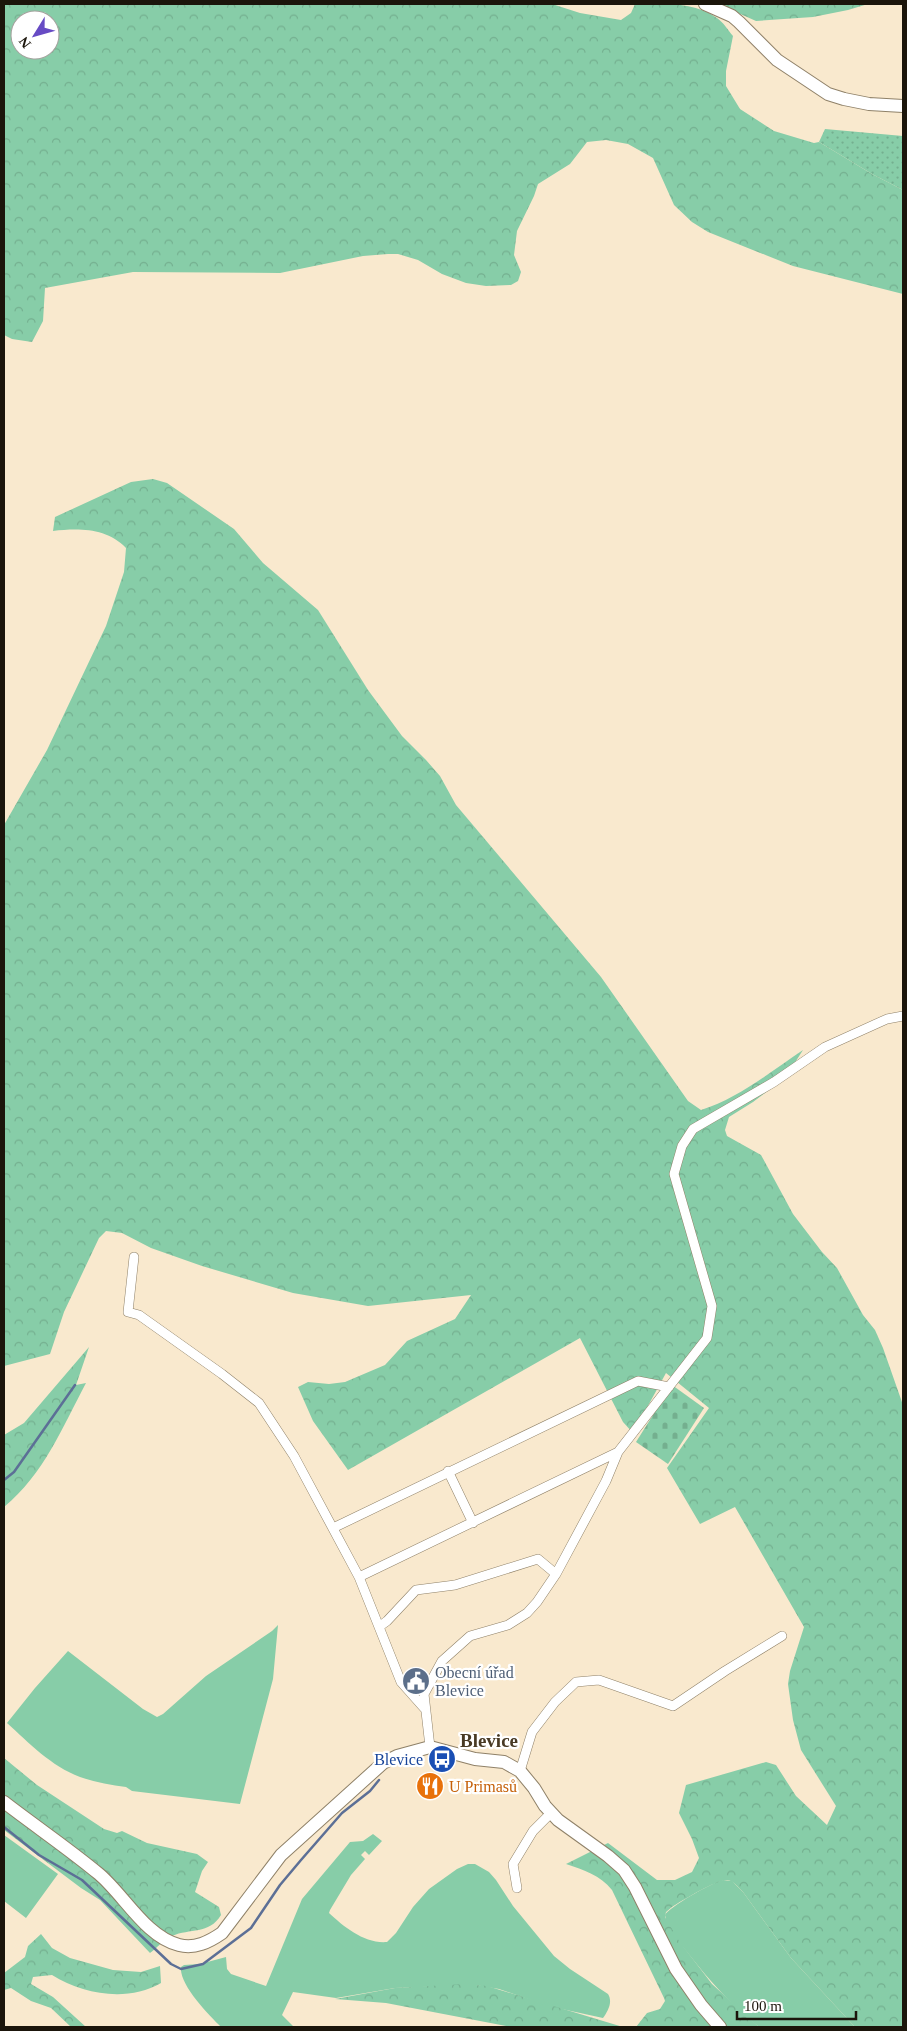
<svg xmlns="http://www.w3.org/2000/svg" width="907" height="2031" font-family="'Times New Roman',serif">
<defs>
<pattern id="forest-crowns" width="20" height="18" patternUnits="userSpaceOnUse" patternTransform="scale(1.25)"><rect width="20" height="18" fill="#87cda8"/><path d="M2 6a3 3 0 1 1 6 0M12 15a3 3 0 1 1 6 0" fill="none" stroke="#74af8f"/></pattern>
<pattern id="cemetery-stones" width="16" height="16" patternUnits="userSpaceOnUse" patternTransform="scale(1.25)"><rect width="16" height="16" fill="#87cda8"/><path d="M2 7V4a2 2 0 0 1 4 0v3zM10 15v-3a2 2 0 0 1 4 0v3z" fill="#74af8f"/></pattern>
<pattern id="garden-dots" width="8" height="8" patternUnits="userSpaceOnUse" patternTransform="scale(1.25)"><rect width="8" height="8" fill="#87cda8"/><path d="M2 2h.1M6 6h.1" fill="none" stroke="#74af8f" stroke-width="1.8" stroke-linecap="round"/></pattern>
</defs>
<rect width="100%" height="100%" fill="#f9e9ce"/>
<path fill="#87cda8" d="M278,1625L273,1679L240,1804L132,1791L126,1787C111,1785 94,1782 80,1777C51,1766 29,1743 7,1723L35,1688L68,1651L143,1709L157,1717L163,1714L206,1676L272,1631Z
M373,1834L382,1841L369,1855L365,1851L361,1855L365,1859L351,1875L330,1910L329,1913C344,1927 365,1944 387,1942L396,1933L413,1907L429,1889L457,1869L468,1864H475L489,1872L496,1880L513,1906L554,1956L570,1969L608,1994C613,2002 608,2011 603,2018L548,2006L499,1989L475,1985L395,1988L336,1998L293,1992L282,2015L294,2027H221C209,2015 179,1985 181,1967L184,1965L200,1964L226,1957L227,1969L231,1974L266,1986L302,1899L350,1842L363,1841Z
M4,1835L58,1874L26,1918L4,1901Z
M723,1880L732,1881L743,1892L791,1958L855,2027H759C731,2005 709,1980 687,1952C678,1941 667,1929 665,1915C669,1907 713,1882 723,1880Z"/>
<path fill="url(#forest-crowns)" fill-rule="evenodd" d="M4,4H552L580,13L621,20L631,13L635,4C663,4 693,1 717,18C723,22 728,30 733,36L726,71V86L740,109L774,131L814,143L819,142L872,174L903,190V294L793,266L708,232L692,222L674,205L653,158L628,144L606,140L587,142L570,164L538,184L534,196L517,231L514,255L521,272L518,281L511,285L486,286L466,283L442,274L418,260L398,254H388L363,256L280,273L133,272L45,288L43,321L32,342L12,339L4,335ZM20,20H50V50H20Z
M718,4H868L848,10L813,17L756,21Z
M153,479L167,483L234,529L263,563L318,610L368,690L402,736L426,760L440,776L456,805L601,977L688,1101L701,1110C739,1098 770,1072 803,1050L785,1078L753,1102L729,1117L725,1130L727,1136L761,1155L793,1214L822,1252L837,1268L863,1315L875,1330L883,1348L903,1405V2027H855L791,1958L743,1892C738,1887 734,1881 727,1880C718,1879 681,1901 672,1907L666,1912L665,1917L679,1941L712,1984L759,2027H636L647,2013L660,2009L665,2001L664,1998L612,1890C600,1875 584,1870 566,1864L608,1843L657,1880H675L692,1872L699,1858L692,1839L679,1813L686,1785L766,1762L776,1765L796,1796L827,1825L836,1806L801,1750L793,1720L788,1684L790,1671L804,1627L735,1507L700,1524L667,1468L709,1408L666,1373L633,1433L623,1422L580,1338L348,1470L313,1421L298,1387L308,1382L329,1384L345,1382L385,1365L407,1341L455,1319L471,1295L368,1306L293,1293L202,1266L151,1248L122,1233L106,1231L99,1238L64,1312L50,1354L4,1366V825L47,750L106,626L124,572L126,548C107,528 79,528 53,531L55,517L131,482Z
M89,1347L76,1385L86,1383C62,1428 44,1474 4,1507V1435L24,1423Z
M4,1758L37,1785L104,1829L117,1833L122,1831L147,1843L197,1854L208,1862L202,1871L195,1892L219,1907L221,1915C209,1935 190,1928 172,1936C164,1939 157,1948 150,1953L100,1900L81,1888L4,1830Z
M41,1934L52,1948L70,1958L113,1970L141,1972L160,1966L161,1983C128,2002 84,1995 52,1975L33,1977L31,1984L53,1997L86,2027H71L51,2008L31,2001L11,1988L4,1990V1973L25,1957L28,1946Z
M465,1984L487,1986L623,2027H511L386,2003L335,1999L395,1988Z"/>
<path fill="url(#cemetery-stones)" d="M672,1385L704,1408L668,1464L636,1442Z"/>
<path fill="url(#garden-dots)" d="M825,129L903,136V190L872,174L819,142Z"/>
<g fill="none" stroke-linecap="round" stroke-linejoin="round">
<path stroke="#5c6f96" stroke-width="2.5" d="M4,1480L14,1472L75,1385
M4,1827L39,1855L82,1880L171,1964L181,1969L203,1964L251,1928L280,1885L301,1860L342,1813L370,1791L379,1780"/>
<g stroke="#8f8168" stroke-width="10">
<path id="street" d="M134,1257L128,1312L139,1315L222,1374L259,1403L294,1456L359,1577L401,1682L425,1709
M448,1471L473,1523
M333,1528L638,1381L669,1387
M359,1577L618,1452
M380,1626L387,1621L416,1590L455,1585L538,1559L556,1574
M430,1747L424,1694L442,1661L470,1636L508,1625L527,1613L537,1602L556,1574L606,1481L618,1452L707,1338L712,1306L674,1174L682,1146L693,1129L774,1082L825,1047L887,1019L903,1016
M520,1771L532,1732L555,1702L576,1682L599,1680L673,1706L725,1671L782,1636
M517,1888L513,1864L533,1831L551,1813"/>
</g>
<g stroke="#8f8168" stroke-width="14">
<path id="secondary" d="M705,4L732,16L739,22L777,60L828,94L844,99L869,104L903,106
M4,1802C35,1826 69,1849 99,1874C124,1895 146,1937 179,1945C195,1949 209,1942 222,1933L281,1855L383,1763L397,1756L430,1747L475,1759L504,1762L520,1771L534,1788L545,1806L558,1820L608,1856L624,1870L635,1887L676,1969L701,2005L720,2027"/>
</g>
<use href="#street" stroke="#fff" stroke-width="9"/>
<use href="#secondary" stroke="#fff" stroke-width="12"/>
</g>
<defs>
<g id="civic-disc" transform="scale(1.4375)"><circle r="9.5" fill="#5c6f8a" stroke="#fff"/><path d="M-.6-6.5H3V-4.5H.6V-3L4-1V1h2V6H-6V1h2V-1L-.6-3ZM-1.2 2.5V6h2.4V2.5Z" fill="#fff"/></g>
<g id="bus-disc" transform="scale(1.4375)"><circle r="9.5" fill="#1a4fb4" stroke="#fff"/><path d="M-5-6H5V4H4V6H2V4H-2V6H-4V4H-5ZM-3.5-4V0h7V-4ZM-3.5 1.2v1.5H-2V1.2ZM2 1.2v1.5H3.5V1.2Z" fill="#fff"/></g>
<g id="restaurant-disc" transform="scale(1.4375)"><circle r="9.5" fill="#e8710a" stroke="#fff"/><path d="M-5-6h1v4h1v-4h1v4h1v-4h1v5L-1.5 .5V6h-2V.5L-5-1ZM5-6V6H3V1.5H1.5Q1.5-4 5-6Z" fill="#fff"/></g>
</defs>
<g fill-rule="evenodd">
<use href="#civic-disc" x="416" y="1681"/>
<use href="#bus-disc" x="442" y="1759"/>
<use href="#restaurant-disc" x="430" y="1786"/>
</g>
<g text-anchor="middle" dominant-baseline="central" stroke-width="4.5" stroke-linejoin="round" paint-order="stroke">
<g font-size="16" fill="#4e5e75" stroke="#fff" text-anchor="start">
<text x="435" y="1672">Obecní úřad<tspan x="435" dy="18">Blevice</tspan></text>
</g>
<g font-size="16" fill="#164399" stroke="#fff" text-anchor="end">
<text x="423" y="1759">Blevice</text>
</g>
<g font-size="16" fill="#c56008" stroke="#fff" text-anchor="start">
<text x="449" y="1786">U Primasů</text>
</g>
<g font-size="19" font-weight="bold" fill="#483a24" stroke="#fff">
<text x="489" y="1740">Blevice</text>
</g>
</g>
<rect width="907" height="2031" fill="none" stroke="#1b150b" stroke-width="10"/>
<g transform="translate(35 35) rotate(233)"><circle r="24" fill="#ffffff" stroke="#a4a19d"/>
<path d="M0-4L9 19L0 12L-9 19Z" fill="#674bc4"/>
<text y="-8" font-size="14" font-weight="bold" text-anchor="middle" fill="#1b150b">N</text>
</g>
<path d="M737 2011v8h119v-8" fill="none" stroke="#1b150b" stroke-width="2.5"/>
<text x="744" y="2011" font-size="15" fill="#1b150b" stroke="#ffffff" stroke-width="4" paint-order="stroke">100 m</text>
</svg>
